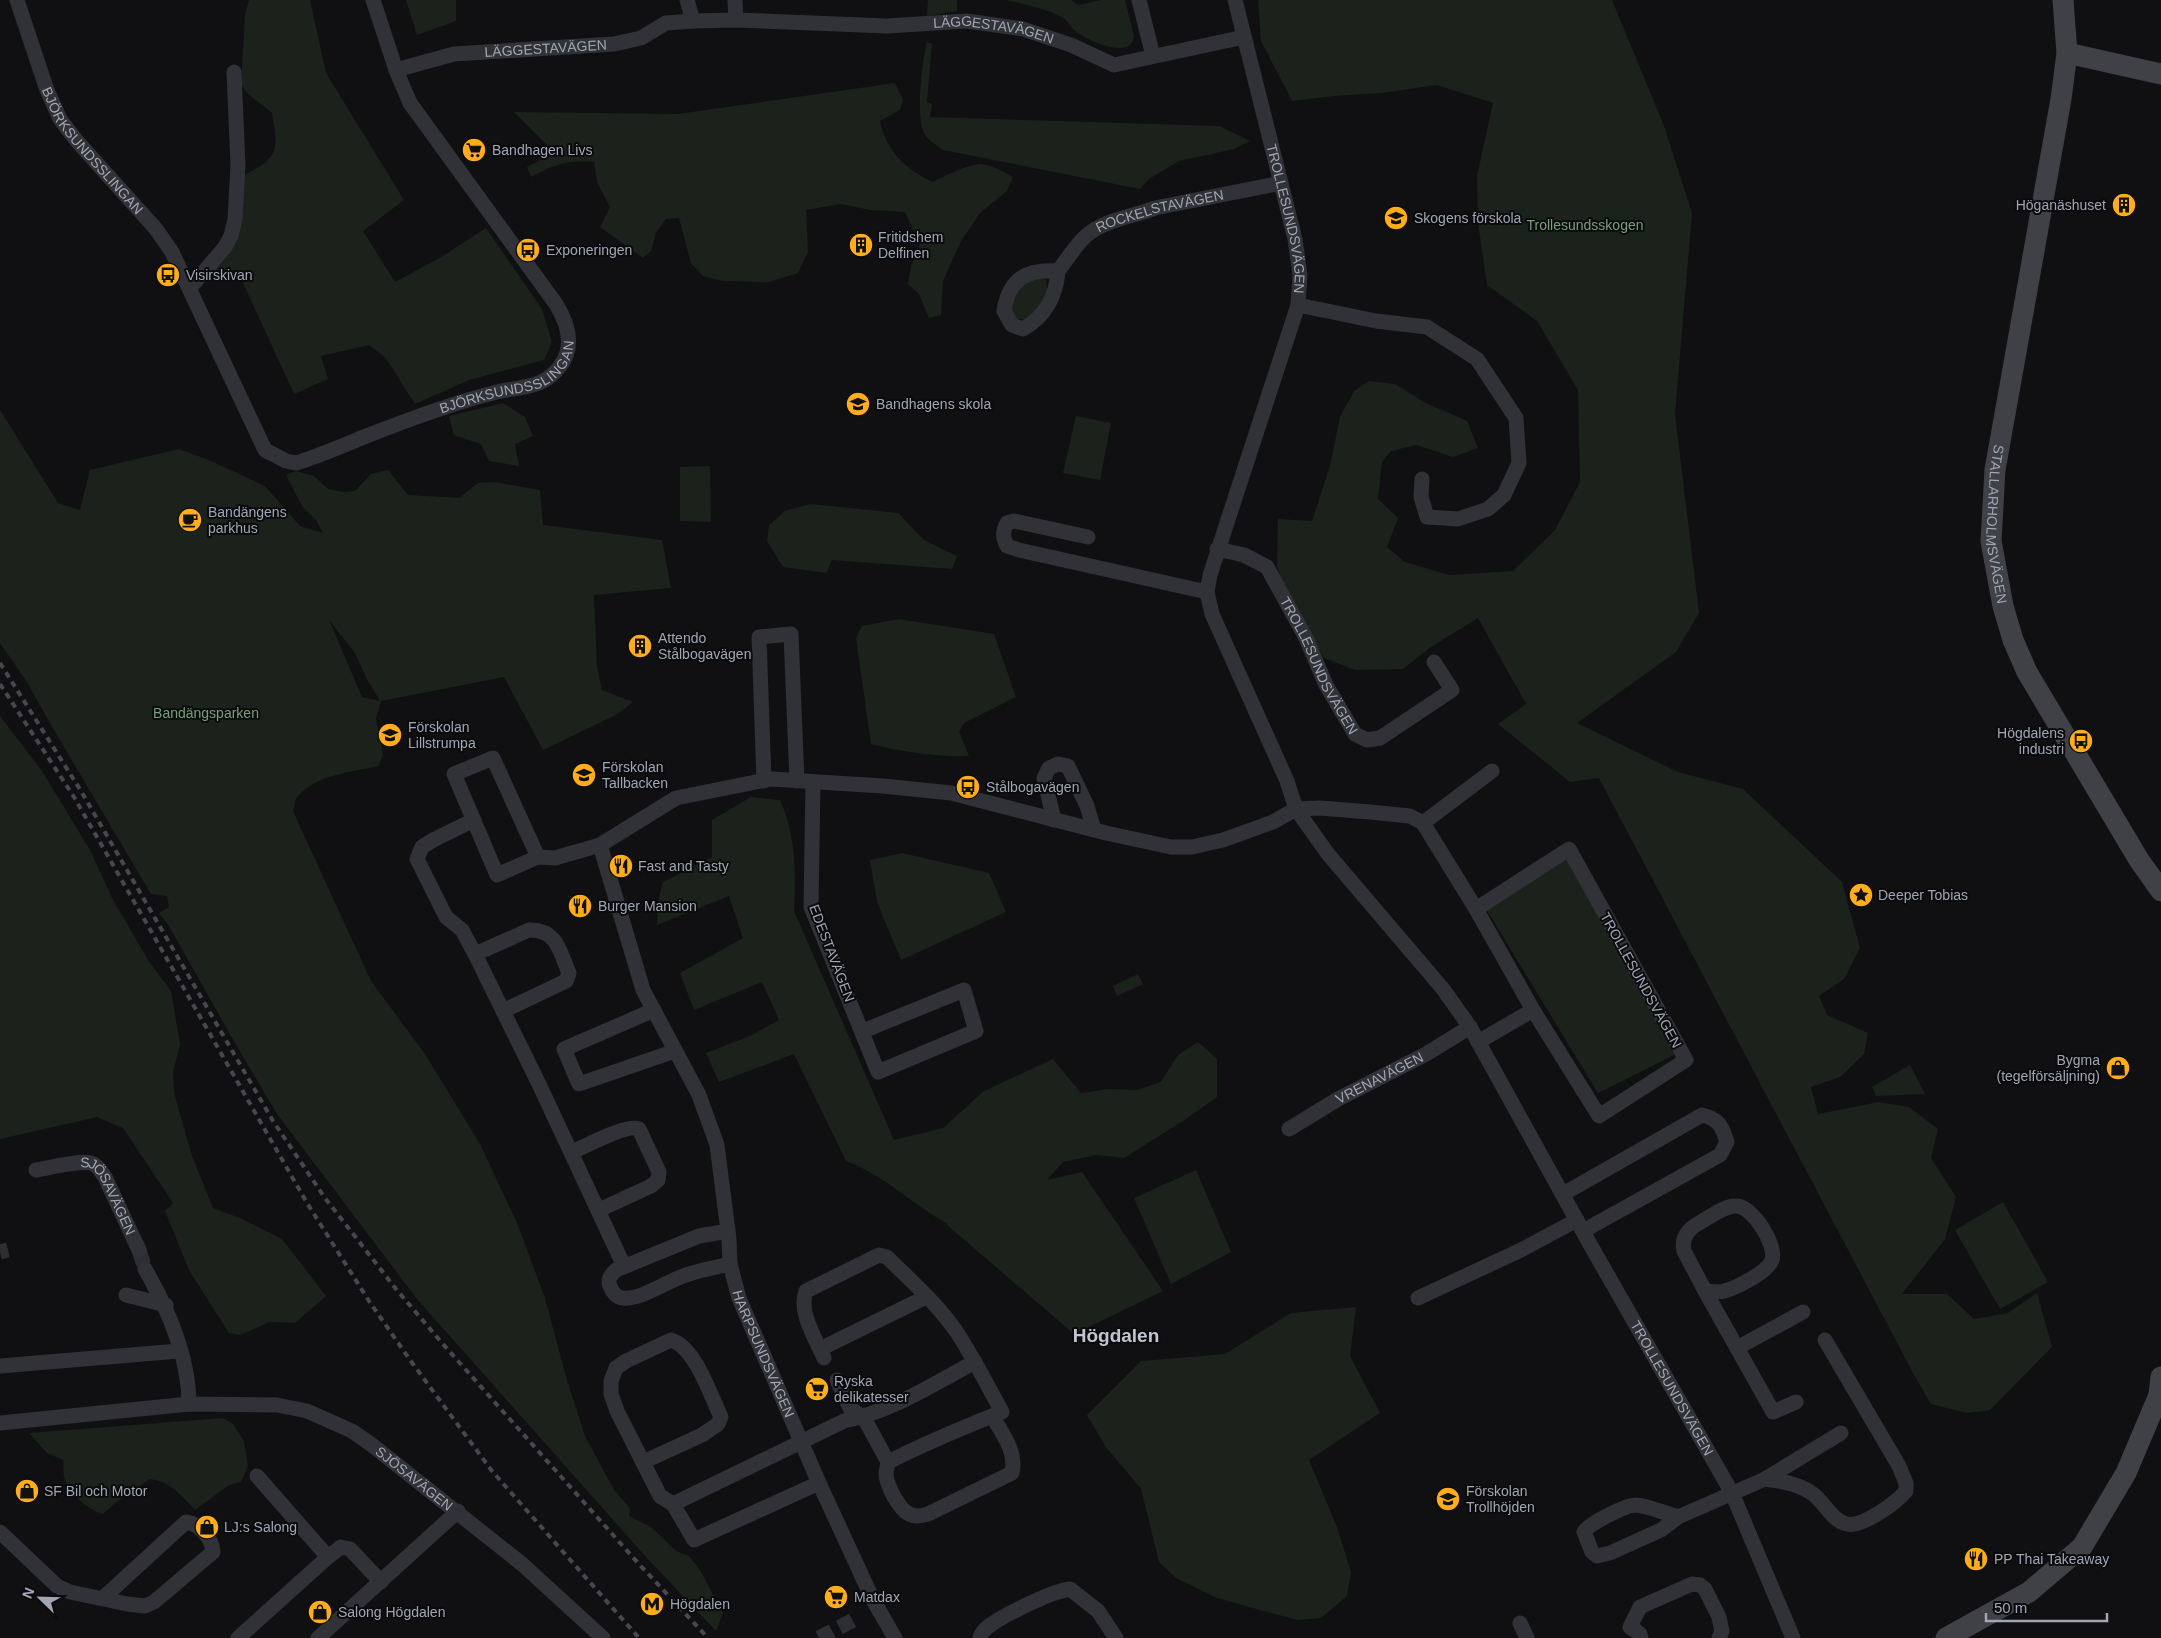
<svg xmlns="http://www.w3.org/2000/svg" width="2161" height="1638" font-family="Helvetica,sans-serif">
<rect width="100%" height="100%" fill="#101012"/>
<path fill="#1a221b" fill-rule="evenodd" d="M249,0H310L326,73L404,200L363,231L395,282L443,256L486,228L542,309L552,342L544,360L469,380L415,404L385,357L369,345L321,356L328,379L294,394L237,270L211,274L238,240L243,175C278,160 279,150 272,113L247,93L241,84L245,14Z
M406,0H456V21L417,35Z
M928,0H957V11L927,16Z
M1007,0H1071L1078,5L1101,0H1125L1134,36C1132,62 1083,39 1073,29C1069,26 1068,20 1063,18C1046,8 1026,5 1007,0Z
M1258,0H1612L1664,126L1692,213L1675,414L1699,613L1676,652L1577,723L1678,772L1743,789L1842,882L1860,948L1844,979L1819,996L1827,1015L1868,1033L1864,1054L1840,1077L1811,1087L1818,1114L1879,1102L1909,1107L1938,1129L1931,1158L1956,1197L1945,1239L1902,1294H1947L1974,1319L2008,1313L2037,1293L2052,1347L1990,1410L1967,1413L1931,1404L1913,1373L1599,778L1570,782L1498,724L1526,704L1478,618L1431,647L1403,669L1355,670L1324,658L1291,607L1277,566L1278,519L1312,521L1330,466L1340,417L1354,391L1369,381L1395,384L1424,402L1467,421L1478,448L1453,457L1416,445L1391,451L1382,462L1378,499L1398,518L1387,547L1405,562L1449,575L1513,571L1555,530L1580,482L1578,390L1537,321L1487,285L1478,223L1477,176L1493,103L1437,85L1382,93L1334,96L1292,101L1261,41Z
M927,42L932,44L927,102L932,104L930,117L1219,126L1250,141L1234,149L1179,161L1149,179L1140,189L943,150C937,145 929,141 925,135C915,120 922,60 927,42Z
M895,83L903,100L900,110L880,121C886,151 906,170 933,182C944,176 969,164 981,164C992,165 1004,172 1013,177L1007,191L980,213L961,241L943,281L941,315L929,318L919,294L908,284L911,267L920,244L905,212L870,210L841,204L806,210L808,252L798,273L769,282L723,281L703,276L691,263L679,218L666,219L656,233L651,251L643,258L600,227L610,207L597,182L594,162C565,160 557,164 531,177L527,167L555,153L514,112L678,114Z
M1037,275L1046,280C1050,302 1041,306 1026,319H1012L1009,313L1015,291Z
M503,403L525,417L533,436L515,444L519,466L489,461L481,444L454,435L449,416Z
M0,410L58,503L80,510L90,470L179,449L209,460L265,486L300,526L323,533L316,520L302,506L286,475L296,471L314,476L328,489L343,492L355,491L371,474L388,470L408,495L459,498L478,483L494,482L540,490L543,525L662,540L671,588L594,595L597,666L602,690L633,702L616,715L543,750L504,677L381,701L376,719L383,755L378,766C352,772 316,775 298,796C295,800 294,806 293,811L371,981L425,1054L480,1144L517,1223L545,1298L566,1377L585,1436L614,1490L630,1508L629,1516L651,1527L676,1551L689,1556L700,1570L723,1613L716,1631L646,1557L417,1299L277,1114L231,1036L169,926L159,913L169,907L167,896L151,894L51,725L27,682L0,643ZM329,620L355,653L367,679L380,701L362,697Z
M1076,416L1111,423L1100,480L1063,473Z
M710,466L711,522L680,521V467Z
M810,504L898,513L924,540L957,556L952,569L832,560L826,573L783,567L767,541L769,525L785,511Z
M899,619L994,634L1016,697L964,723L959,731L969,756C937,757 902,752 871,744L856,638L862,626Z
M0,716L42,771L90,850L112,898L148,960L171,991L180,1044L173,1072L174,1093L192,1156L213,1208L240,1218L282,1239L326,1296L295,1323L270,1322L240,1335L229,1333L189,1270L165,1211L173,1203L123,1128L97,1117L0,1139Z
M751,797L780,800C796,835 796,873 794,911L894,1140L943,1128L984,1091L1053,1059L1081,1093L1108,1089L1137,1090L1161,1082L1178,1055L1198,1042L1217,1059V1097L1183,1121L1124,1158L1096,1155L1063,1162L1047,1180L1082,1172L1163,1291L1074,1334L947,1225L948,1224C913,1205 884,1175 846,1161L794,1054L719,1082L706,1053L750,1036L779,1020L762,982L694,1010L680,973L743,938L729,896L657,925L658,902L663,882L712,857V820Z
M902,853L989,873L1006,912L901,960L877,902L870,860Z
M1569,855L1674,1055L1598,1093L1486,909Z
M1138,974L1143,984L1117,996L1113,986Z
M1910,1065L1925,1094L1876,1096L1872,1087Z
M1196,1170L1231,1252L1171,1284L1134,1198Z
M2003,1202L2048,1282L2000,1309L1955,1230Z
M1356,1307L1350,1356L1380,1413L1309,1460L1337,1527L1351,1572L1347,1596L1321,1618L1297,1620L1217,1598L1176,1578L1159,1562L1141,1489L1106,1447L1087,1415L1141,1361L1225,1354L1291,1313Z
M223,1418L233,1424L244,1441L248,1466L241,1482L229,1485L195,1510C181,1495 171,1482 150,1479L115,1503L103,1514C88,1510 68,1493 64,1476C63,1472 64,1465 63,1460L47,1453L29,1433Z"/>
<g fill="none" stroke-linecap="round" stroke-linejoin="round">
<path stroke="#2d2e32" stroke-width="15" stroke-dasharray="15 8" stroke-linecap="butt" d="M139,1250L145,1269
M0,1252L8,1250
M819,1638L857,1618"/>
<g stroke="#313237" stroke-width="15">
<path id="s1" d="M17,0L47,90L60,119L76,140L156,229L172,252L265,450L286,461L296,463C319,456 342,446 364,437C407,420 452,403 497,392C522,386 544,389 561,365C575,345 567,322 556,304L410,103L396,70L373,0"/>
<path d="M687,0L693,21"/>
<path d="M735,0L736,20"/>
<path d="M1139,0L1153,56"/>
<path id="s2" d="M1235,0L1295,239L1300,275L1298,305L1210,575L1207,592L1212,614L1287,781L1296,809L1328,854L1443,989L1470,1027L1591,1246L1732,1493L1793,1638"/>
<path id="s3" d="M396,70L454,54L614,44L641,38L666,23L693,21L736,20L887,26L967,21L1023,29L1071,45L1114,65L1244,37"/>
<path id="s4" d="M1058,271C1056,297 1046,316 1023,329L1012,325L1004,311C1009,278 1027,269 1058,271C1067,260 1076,244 1087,235C1106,219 1133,217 1155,208L1281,183"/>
<path d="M190,288L225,247L231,236L235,219L238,165L234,72"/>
<path d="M1298,305L1376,321L1427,327L1477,359L1516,418L1519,463L1504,495L1488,509L1458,519L1427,517L1421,497L1422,479"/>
<path d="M1088,537L1014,521L1007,523C1002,532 1003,538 1007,546L1019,550L1207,592"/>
<path id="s5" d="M1217,549L1244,555L1267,567L1306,638L1326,685L1355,734L1367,740L1380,738L1452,690L1434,662"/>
<path d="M764,781L759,637L791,634L797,781"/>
<path d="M813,782L811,907L878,1072L976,1031L964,990L863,1031"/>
<path d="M474,820L435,839L422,847L417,859L446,917L462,930L475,954L538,1082L624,1266"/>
<path d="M1054,820L1044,778L1049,768L1058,764L1068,766L1087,806L1094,830"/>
<path d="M1423,823L1476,909"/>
<path id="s6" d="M600,845L643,990L699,1095L717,1145L729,1239L730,1264L739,1298L819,1483L873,1600L895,1638"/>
<path d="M1569,849L1686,1060L1599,1116L1533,1010L1476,909Z"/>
<path d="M538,857L497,875L454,774L493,758L538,857L555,858L600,845L676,798L771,779L883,786L951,793L1106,833L1171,847H1192L1223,840L1273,822L1296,809L1320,808L1370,812L1410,816L1423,823L1492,771"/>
<path d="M475,954L529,930C557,929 560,952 569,973L566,981L503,1011"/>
<path d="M654,1010L564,1049L579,1084L675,1051"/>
<path d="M1478,1042L1533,1010"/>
<path id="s7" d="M1289,1129L1338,1099L1426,1054L1470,1027"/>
<path d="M572,1152C586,1146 628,1123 639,1129L659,1172L658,1180L651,1186L599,1210"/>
<path id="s8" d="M36,1170C49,1168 79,1160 91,1163C98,1165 101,1172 105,1177L139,1250"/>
<path d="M1563,1194L1702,1115C1719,1119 1722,1126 1727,1142L1720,1155L1583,1231"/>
<path d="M728,1231L699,1236L616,1270C611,1275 607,1279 610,1286C612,1292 617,1298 623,1298C642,1300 670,1279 689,1274C702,1270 716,1267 730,1264"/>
<path d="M145,1269C168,1309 189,1357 189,1404"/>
<path d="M1705,1291L1684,1251C1681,1238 1688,1229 1699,1223C1710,1217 1725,1205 1737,1206C1753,1207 1777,1245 1772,1260C1768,1272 1736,1288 1724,1291C1718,1293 1711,1291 1705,1291L1773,1412L1796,1402"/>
<path d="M126,1295L166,1305"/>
<path d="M1418,1298L1521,1250L1577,1220"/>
<path d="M1737,1348L1803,1312"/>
<path d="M820,1349L926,1297"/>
<path d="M824,1358C815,1337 798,1312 806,1291L879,1255L887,1257C911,1281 939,1305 958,1334C974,1359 988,1386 1002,1412C964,1427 926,1443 888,1462C888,1465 886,1470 886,1473C886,1485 899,1509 909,1514C916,1517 921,1516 928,1514L1012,1473C1017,1452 1002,1433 992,1416"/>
<path d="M0,1366L179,1351"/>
<path d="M837,1380L850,1408L864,1418L888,1462"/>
<path id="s9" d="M0,1423L189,1404L277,1405L307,1411L352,1431L372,1445L522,1564L603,1638"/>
<path d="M643,1462L702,1435L718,1424L721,1417C710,1394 695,1347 671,1340L626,1361L616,1368L611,1381V1394L617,1411L660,1496L673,1504"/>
<path d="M257,1476L328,1557L341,1547L350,1549L381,1582"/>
<path d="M1765,1479C1781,1481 1800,1484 1813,1494C1825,1503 1832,1521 1847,1524C1862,1528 1897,1502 1906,1491V1483L1899,1466L1825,1340"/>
<path d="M819,1483L694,1540L673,1504L844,1421C891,1412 933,1384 975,1362"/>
<path d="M1678,1517C1665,1513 1648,1506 1636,1505C1626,1505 1588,1524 1584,1532L1592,1552L1597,1556L1610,1553L1661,1530L1678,1517L1765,1479L1841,1433"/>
<path d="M0,1532L57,1586L70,1592L127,1604L145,1606L154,1602L213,1552C212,1538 200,1524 186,1522L103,1598"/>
<path d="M1520,1623L1527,1638"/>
<path d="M238,1638L328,1557"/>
<path d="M318,1638L458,1511"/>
<path d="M980,1638C981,1633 985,1629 989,1626C1006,1614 1050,1592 1070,1589L1098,1611L1116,1638"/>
<path d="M1641,1638L1640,1634L1630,1627L1640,1607L1692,1584L1700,1585L1705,1589L1719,1617L1722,1631L1719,1638"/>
</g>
<g stroke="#3f4147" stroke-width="21">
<path id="s10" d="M2063,0L2067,53L2061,99L1995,470L1991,541L2003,606L2013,640L2027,672L2139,860L2161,891"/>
<path d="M2067,53L2161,74"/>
<path d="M1946,1638L2029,1592L2082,1547L2126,1473L2159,1395L2161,1377"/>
</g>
<path stroke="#46484e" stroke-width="4" stroke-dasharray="6 5" stroke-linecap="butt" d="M0,663L81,791L273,1121L325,1198L396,1289L442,1343L638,1563L708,1638
M0,684L74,797L307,1203L369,1301L410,1360L492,1471L639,1638"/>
</g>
<defs>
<g id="supermarket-disc" transform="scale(1.25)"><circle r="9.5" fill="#ffad1b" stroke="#0b0b0d"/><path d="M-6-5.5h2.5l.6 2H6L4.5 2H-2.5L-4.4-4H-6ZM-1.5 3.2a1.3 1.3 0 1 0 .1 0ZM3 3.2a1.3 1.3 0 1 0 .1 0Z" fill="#111"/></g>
<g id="building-disc" transform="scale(1.25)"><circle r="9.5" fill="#ffad1b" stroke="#0b0b0d"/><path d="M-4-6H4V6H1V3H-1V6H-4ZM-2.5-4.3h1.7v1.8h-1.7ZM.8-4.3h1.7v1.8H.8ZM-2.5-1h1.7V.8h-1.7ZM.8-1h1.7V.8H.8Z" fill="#111"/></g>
<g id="school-disc" transform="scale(1.25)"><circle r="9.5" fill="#ffad1b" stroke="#0b0b0d"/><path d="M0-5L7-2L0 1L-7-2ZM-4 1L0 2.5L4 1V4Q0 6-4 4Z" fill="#111"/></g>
<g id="bus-disc" transform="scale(1.25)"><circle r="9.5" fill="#ffad1b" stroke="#0b0b0d"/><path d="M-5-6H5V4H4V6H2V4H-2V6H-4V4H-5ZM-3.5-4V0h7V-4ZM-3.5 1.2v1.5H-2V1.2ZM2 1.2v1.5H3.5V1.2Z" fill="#111"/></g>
<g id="cafe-disc" transform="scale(1.25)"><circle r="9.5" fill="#ffad1b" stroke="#0b0b0d"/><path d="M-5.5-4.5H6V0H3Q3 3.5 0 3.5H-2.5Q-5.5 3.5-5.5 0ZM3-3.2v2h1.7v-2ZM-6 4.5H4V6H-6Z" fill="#111"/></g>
<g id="restaurant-disc" transform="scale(1.25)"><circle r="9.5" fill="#ffad1b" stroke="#0b0b0d"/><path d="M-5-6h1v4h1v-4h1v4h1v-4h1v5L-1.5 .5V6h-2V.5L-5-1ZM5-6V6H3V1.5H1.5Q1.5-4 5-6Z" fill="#111"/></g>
<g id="sight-disc" transform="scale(1.25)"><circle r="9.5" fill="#ffad1b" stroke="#0b0b0d"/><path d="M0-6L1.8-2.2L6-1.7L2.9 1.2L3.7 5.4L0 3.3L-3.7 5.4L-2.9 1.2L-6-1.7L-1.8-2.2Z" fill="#111"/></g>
<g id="shop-disc" transform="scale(1.25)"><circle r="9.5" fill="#ffad1b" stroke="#0b0b0d"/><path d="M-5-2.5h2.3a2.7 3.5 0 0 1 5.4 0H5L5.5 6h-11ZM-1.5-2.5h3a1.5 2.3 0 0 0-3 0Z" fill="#111"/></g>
<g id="metro-disc" transform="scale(1.25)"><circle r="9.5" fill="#ffad1b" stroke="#0b0b0d"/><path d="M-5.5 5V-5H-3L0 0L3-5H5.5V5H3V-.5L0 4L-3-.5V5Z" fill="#111"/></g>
</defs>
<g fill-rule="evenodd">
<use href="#supermarket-disc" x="474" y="150"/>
<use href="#building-disc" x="2124" y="205"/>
<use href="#school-disc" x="1396" y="218"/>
<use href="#building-disc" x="861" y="245"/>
<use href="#bus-disc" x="528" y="250"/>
<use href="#bus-disc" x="168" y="275"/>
<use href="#school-disc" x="858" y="404"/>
<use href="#cafe-disc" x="190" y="520"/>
<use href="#building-disc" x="640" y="646"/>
<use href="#school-disc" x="390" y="735"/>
<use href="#bus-disc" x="2081" y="741"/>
<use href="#school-disc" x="584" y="775"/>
<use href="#bus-disc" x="968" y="787"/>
<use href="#restaurant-disc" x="621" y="866"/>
<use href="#sight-disc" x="1861" y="895"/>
<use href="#restaurant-disc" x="580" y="906"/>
<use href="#shop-disc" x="2118" y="1068"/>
<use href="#supermarket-disc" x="817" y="1389"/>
<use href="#shop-disc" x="27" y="1491"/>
<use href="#school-disc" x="1448" y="1499"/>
<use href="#shop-disc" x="207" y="1527"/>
<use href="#restaurant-disc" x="1976" y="1559"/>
<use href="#supermarket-disc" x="836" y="1597"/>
<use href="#metro-disc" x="652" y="1604"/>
<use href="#shop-disc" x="320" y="1612"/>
</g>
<g text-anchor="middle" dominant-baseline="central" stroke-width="4" stroke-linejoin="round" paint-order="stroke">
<g font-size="14" fill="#a0a6b4" stroke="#0b0b0d">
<text stroke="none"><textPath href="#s3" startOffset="606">LÄGGESTAVÄGEN</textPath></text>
<text stroke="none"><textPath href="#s3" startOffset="152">LÄGGESTAVÄGEN</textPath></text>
<text stroke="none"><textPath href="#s1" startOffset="171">BJÖRKSUNDSSLINGAN</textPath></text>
<text stroke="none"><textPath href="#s4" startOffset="299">ROCKELSTAVÄGEN</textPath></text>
<text stroke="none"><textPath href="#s2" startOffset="225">TROLLESUNDSVÄGEN</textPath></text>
<text stroke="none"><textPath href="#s1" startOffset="786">BJÖRKSUNDSSLINGAN</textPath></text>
<text stroke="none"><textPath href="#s10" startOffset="531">STALLARHOLMSVÄGEN</textPath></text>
<text stroke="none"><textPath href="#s5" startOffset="165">TROLLESUNDSVÄGEN</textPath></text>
<text transform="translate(832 953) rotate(69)">EDESTAVÄGEN</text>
<text transform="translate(1641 980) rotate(61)">TROLLESUNDSVÄGEN</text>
<text stroke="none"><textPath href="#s7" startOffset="104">VRENAVÄGEN</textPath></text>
<text stroke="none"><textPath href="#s8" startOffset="92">SJÖSAVÄGEN</textPath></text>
<text stroke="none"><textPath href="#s6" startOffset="539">HARPSUNDSVÄGEN</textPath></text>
<text stroke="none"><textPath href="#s2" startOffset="1542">TROLLESUNDSVÄGEN</textPath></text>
<text stroke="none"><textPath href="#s9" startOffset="436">SJÖSAVÄGEN</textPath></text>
</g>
<g font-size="14" fill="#a0a6b4" stroke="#0b0b0d" text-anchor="start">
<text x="492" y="150">Bandhagen Livs</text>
<text x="2106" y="205" text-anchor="end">Höganäshuset</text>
<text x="1414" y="218">Skogens förskola</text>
<text x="878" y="237">Fritidshem<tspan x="878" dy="16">Delfinen</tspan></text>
<text x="546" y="250">Exponeringen</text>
<text x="186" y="275">Visirskivan</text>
<text x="876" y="404">Bandhagens skola</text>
<text x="208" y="512">Bandängens<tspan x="208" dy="16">parkhus</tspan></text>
<text x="658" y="638">Attendo<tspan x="658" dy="16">Stålbogavägen</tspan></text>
<text x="408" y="727">Förskolan<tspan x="408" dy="16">Lillstrumpa</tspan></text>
<text x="2064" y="733" text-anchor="end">Högdalens<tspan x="2064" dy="16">industri</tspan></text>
<text x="602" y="767">Förskolan<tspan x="602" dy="16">Tallbacken</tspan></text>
<text x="986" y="787">Stålbogavägen</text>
<text x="638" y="866">Fast and Tasty</text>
<text x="1878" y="895">Deeper Tobias</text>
<text x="598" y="906">Burger Mansion</text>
<text x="2100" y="1060" text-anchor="end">Bygma<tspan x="2100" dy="16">(tegelförsäljning)</tspan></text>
<text x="834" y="1381">Ryska<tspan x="834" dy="16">delikatesser</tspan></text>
<text x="44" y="1491">SF Bil och Motor</text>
<text x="1466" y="1491">Förskolan<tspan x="1466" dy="16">Trollhöjden</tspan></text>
<text x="224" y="1527">LJ:s Salong</text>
<text x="1994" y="1559">PP Thai Takeaway</text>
<text x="854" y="1597">Matdax</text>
<text x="670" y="1604">Högdalen</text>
<text x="338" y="1612">Salong Högdalen</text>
</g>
<g font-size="14" fill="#75a176" stroke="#0b0b0d">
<text x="1585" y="225">Trollesundsskogen</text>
<text x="206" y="713">Bandängsparken</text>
</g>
<g font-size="19" font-weight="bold" fill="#c1c5cf" stroke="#0b0b0d">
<text x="1116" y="1335">Högdalen</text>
</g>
</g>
<g transform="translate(40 1598) rotate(293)" stroke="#0b0b0d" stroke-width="4" paint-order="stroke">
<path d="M0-4L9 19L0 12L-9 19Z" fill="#a0a6b4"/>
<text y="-8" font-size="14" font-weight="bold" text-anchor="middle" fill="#a0a6b4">N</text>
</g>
<path d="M1986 1613v8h121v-8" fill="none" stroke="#a0a6b4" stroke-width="2.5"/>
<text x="1994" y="1613" font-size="15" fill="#a0a6b4" stroke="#0b0b0d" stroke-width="4" paint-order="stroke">50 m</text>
</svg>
